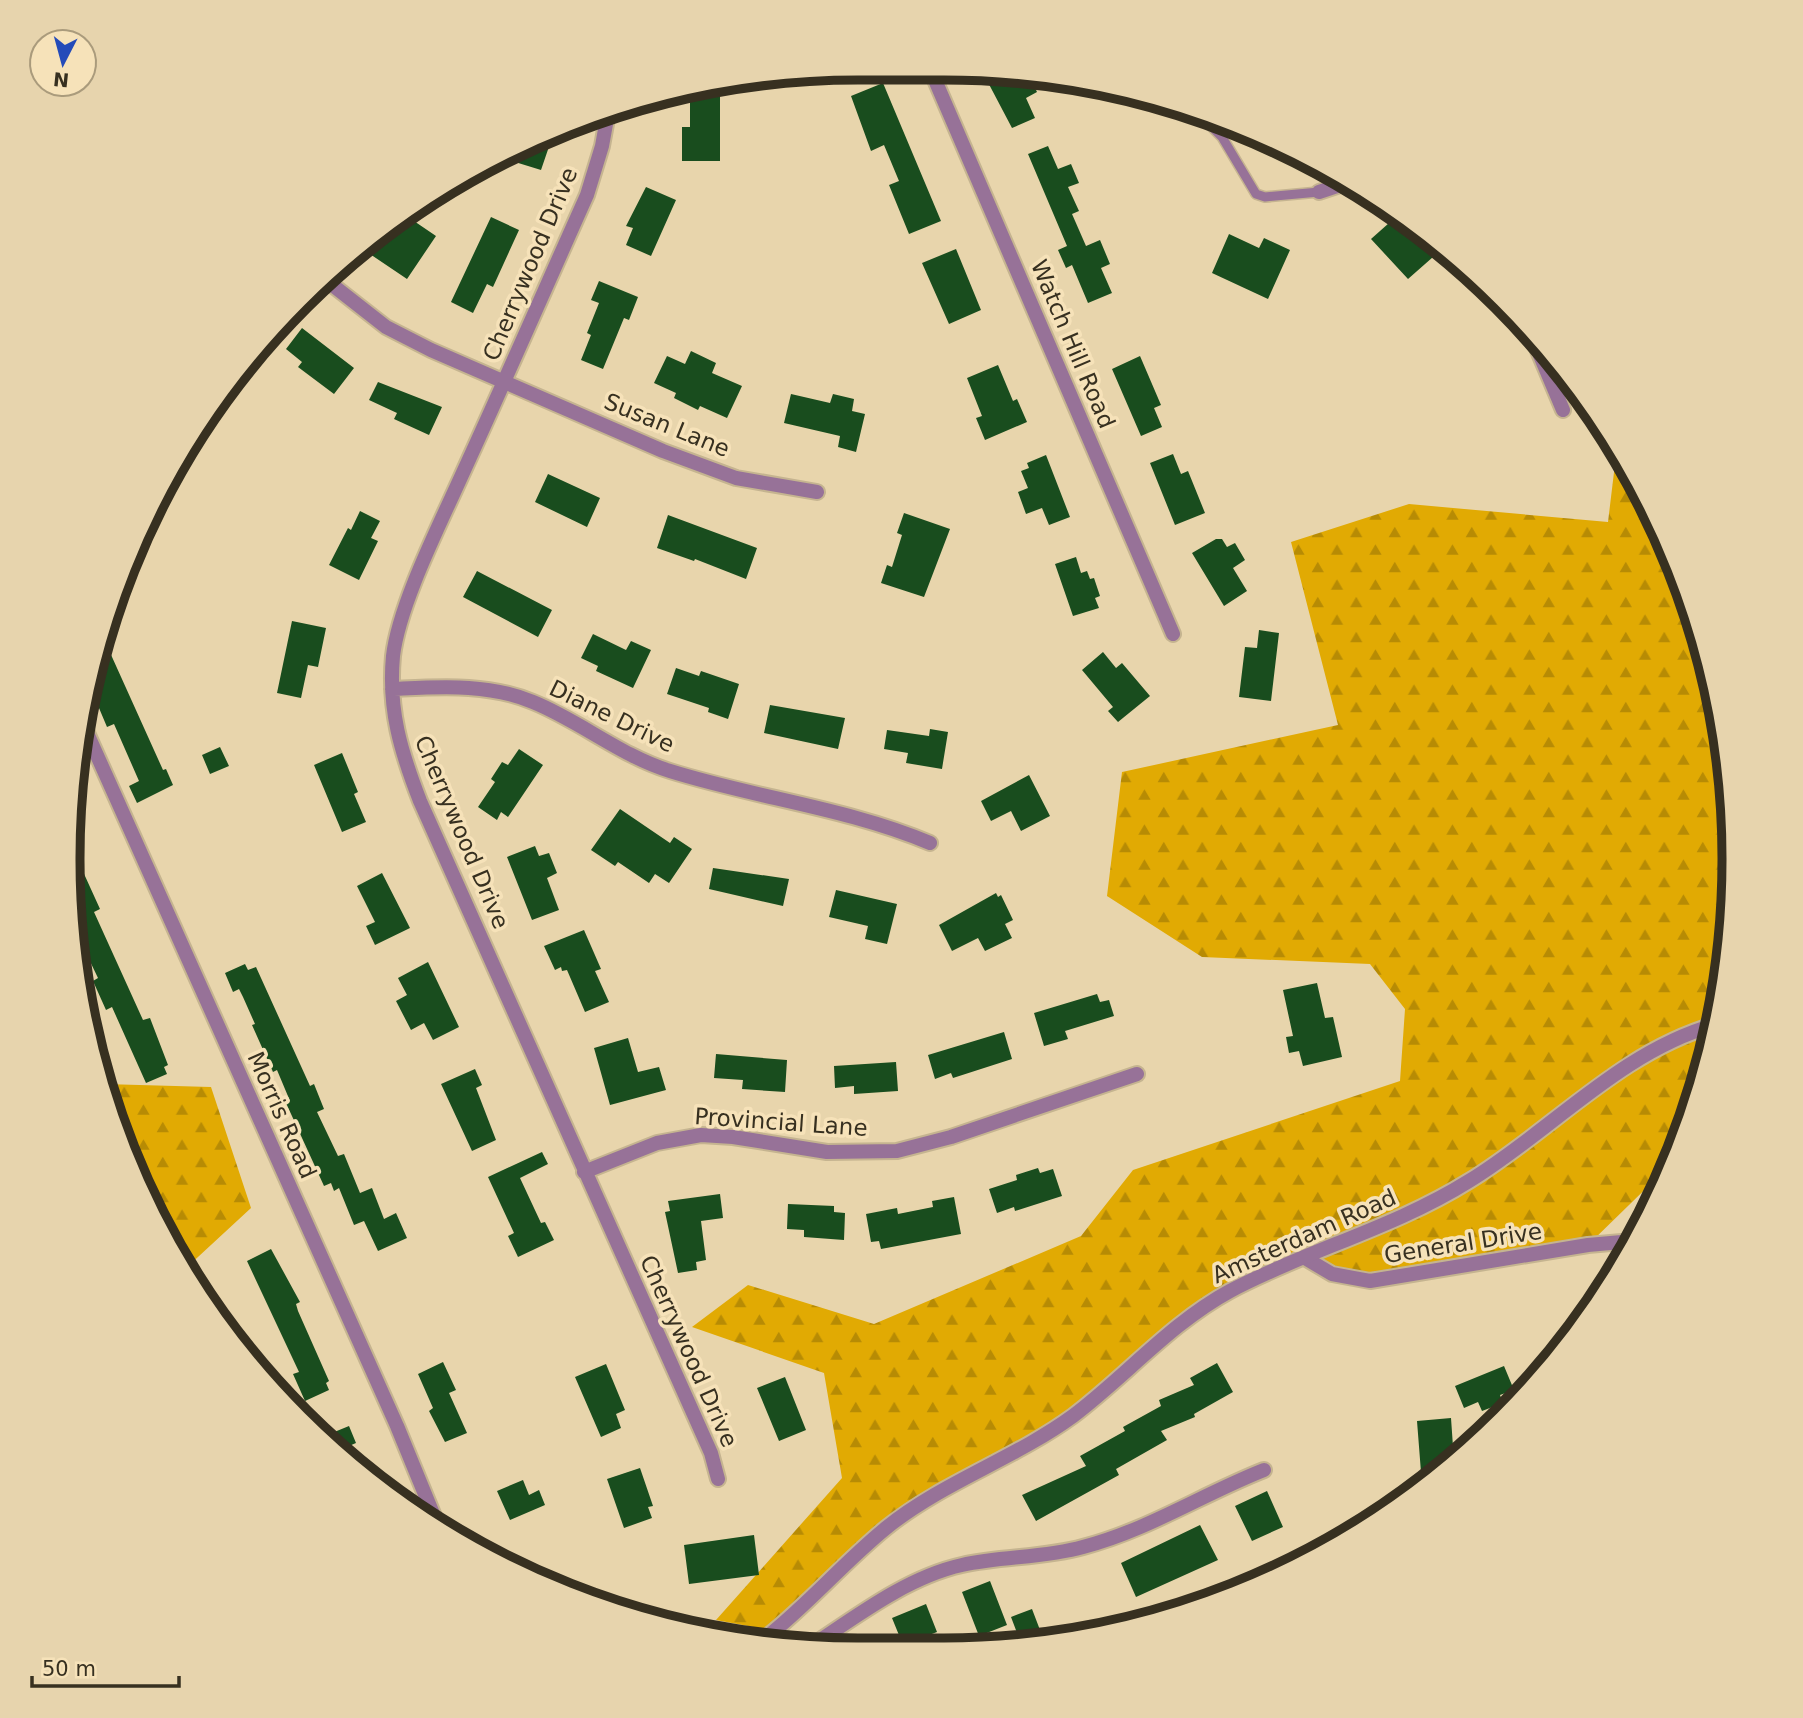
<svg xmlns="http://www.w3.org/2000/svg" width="1803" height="1718" font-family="'DejaVu Sans',sans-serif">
<defs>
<pattern id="forest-firs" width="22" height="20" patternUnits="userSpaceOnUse" patternTransform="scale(1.75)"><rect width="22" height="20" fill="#e1aa03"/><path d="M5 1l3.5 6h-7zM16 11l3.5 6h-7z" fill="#b78b04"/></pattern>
</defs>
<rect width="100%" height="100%" fill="#e8d5ac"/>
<path fill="url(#forest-firs)" d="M1621,453L1693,605L1728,756L1733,911L1708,1064L1670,1165L1588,1245L1370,1281L1305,1258L1230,1292L1070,1418L937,1493L775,1631L716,1620L842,1478L824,1373L692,1327L748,1285L874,1324L1081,1236L1133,1170L1400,1081L1405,1009L1370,964L1202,957L1107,896L1122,772L1338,725L1291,542L1409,504L1608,522L1615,464Z
M104,1084L211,1087L251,1208L185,1269L174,1255L110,1114Z"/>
<path fill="#194d1e" d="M996,70L1008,72L1011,79L1021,74L1029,75L1037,92L1026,98L1035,118L1012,128L982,71Z
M883,83L941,221L909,234L889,185L899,181L884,145L871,151L851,96Z
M690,92H720V161H682V127H690Z
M555,129L541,170L515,162L519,150Z
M1048,146L1058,169L1071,164L1079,183L1068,187L1079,211L1072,214L1086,246L1100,240L1110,264L1101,268L1112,293L1088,303L1072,265L1066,268L1058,250L1067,246L1028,154Z
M646,187L676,200L651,256L626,245L633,228L626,226Z
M1398,215L1426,232L1434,244L1427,250L1433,257L1408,279L1371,239Z
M491,217L519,230L493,287L487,284L473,313L451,302Z
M411,219L436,236L407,279L361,248L395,222L404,228Z
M1229,234L1259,248L1264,238L1290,250L1268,299L1212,273Z
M956,249L981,310L949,324L922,263Z
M599,281L638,297L629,320L624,318L603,369L581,360L591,335L587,333L599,303L591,300Z
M302,328L354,368L334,394L298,367L302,362L286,349Z
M691,351L716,363L712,373L742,386L727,418L700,406L698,410L674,398L676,393L654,383L667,356L685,364Z
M1140,356L1161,405L1154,408L1162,427L1141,436L1112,369Z
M998,365L1013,401L1017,399L1027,422L985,440L976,418L982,416L967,378Z
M378,382L442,407L429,435L394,419L397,413L369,400Z
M791,394L830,403L833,394L854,399L852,411L865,414L856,452L838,447L840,436L784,423Z
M1173,454L1181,474L1188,471L1205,513L1175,525L1150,463Z
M1046,455L1070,517L1049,525L1042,508L1026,514L1018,492L1028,488L1021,471L1029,468L1027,463Z
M548,474L600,498L587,527L535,502Z
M360,511L380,521L371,538L378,541L359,580L329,565L348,528L351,530Z
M904,513L950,529L924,597L881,583L887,565L892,567L902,535L897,533Z
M668,515L757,548L746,579L695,559L694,561L657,548Z
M1216,539H1222L1227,547L1235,543L1245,560L1233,568L1247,591L1224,606L1192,553Z
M1076,557L1081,573L1087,571L1090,579L1094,578L1100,596L1095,598L1099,608L1073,616L1055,564Z
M477,571L552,610L538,637L463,597Z
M292,621L326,628L318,667L308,665L301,698L277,693Z
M1259,630L1279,633L1271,701L1239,697L1245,647L1257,648Z
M593,634L626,650L631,641L651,650L633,688L596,671L598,666L581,658Z
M103,637L163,770L166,769L173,785L137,803L129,786L139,781L114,724L107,727L91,689Z
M1103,652L1116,668L1122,663L1150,696L1118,722L1108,711L1113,707L1082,670Z
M676,668L699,676L701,671L739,684L728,719L708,712L709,708L667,694Z
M770,705L845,718L838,749L764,733Z
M930,729L948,732L942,769L906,763L908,753L884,749L887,730L929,736Z
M220,747L229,766L210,774L202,755Z
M519,749L543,765L508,817L501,812L497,820L478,807L495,782L491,779L502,762L508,765Z
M342,753L358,792L354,794L366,822L342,832L314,765Z
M1029,775L1050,816L1021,831L1011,811L991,821L981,801Z
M620,809L670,843L674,837L692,849L669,883L655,874L649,883L618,862L615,866L591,850Z
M535,846L539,856L549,853L557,873L547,878L559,910L532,920L507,857Z
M75,854L100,909L94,912L143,1020L150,1018L168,1065L164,1067L167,1074L146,1083L112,1007L106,1010L93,981L98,978L75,930Z
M713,868L789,879L783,906L709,889Z
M382,873L410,928L375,945L366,926L375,922L357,886Z
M836,890L897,904L887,944L865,939L868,926L829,917Z
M996,893L998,897L1001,895L1013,920L1005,924L1012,938L985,951L978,938L952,951L939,925Z
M584,930L601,969L595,971L609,1002L585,1012L567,970L562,971L561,967L555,970L544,946Z
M428,962L459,1027L433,1040L424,1023L411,1030L396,1001L407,995L398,978Z
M245,964L248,970L256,967L310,1086L314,1084L324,1109L317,1112L338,1156L344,1154L360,1193L372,1188L384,1219L396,1213L407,1238L378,1251L364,1221L354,1225L339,1188L334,1191L331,1183L324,1186L286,1103L290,1101L277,1070L273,1072L252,1025L255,1024L243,997L239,989L233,992L225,973Z
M1317,983L1325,1018L1333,1017L1342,1057L1303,1066L1299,1051L1289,1053L1286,1037L1293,1036L1283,990Z
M1097,994L1100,1002L1109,1000L1114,1016L1065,1031L1068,1039L1044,1046L1034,1013Z
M1004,1032L1012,1059L953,1078L951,1073L935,1079L928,1055Z
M628,1038L638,1072L659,1067L666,1090L610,1105L594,1048Z
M716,1054L787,1060L785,1092L742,1089L743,1080L714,1078Z
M896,1062L898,1091L854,1094V1086L835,1088L834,1066Z
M475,1069L482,1085L476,1088L496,1140L472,1151L441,1084Z
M542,1152L548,1164L520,1178L541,1223L545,1222L554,1240L518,1257L508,1236L514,1233L488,1177Z
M1038,1168L1040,1173L1053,1169L1062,1196L1015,1211L1014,1207L997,1213L989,1189L1017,1180L1016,1175Z
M720,1194L723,1218L701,1221L706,1260L696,1262L697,1270L678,1273L665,1212L670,1211L668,1201Z
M954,1197L961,1234L881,1249L879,1241L871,1242L866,1214L897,1208L898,1214L933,1207L932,1201Z
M788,1204L834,1206V1212L845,1213L844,1240L804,1237V1230L787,1229Z
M271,1249L300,1302L296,1304L298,1311L329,1381L326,1383L329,1390L305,1401L293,1374L299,1372L247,1261Z
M443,1362L456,1390L449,1393L467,1433L445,1442L429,1411L433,1408L418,1374Z
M1217,1363L1233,1392L1194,1414L1195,1417L1161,1431L1167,1440L1116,1469L1119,1475L1036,1521L1022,1495L1086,1466L1080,1456L1125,1431L1123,1427L1161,1406L1159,1400L1194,1385L1190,1378Z
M606,1364L625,1410L616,1414L621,1428L601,1437L575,1377Z
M1504,1366L1514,1390L1500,1395L1503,1403L1482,1411L1478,1402L1464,1408L1455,1386Z
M785,1377L806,1430L779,1441L757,1388Z
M1451,1418L1454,1461L1422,1485L1417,1421Z
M349,1426L356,1443L342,1449L327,1435Z
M640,1468L653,1506L648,1507L652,1518L624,1528L607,1479Z
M523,1480L529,1495L539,1490L545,1505L510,1520L497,1491Z
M1267,1491L1283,1527L1252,1541L1235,1506Z
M1200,1525L1218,1560L1136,1597L1121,1563Z
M754,1535L759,1575L689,1584L684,1545Z
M990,1581L1007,1625L979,1636L962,1592Z
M926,1604L937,1632L903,1645L892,1618Z
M1032,1609L1040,1630L1019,1638L1011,1617Z"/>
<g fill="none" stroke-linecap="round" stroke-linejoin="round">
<g stroke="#c5b490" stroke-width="12">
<path id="service" d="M1206,121L1222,137L1256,194L1265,197L1319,192"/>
</g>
<g stroke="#c5b490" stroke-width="18">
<path id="minor" d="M932,73L1173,634
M608,113L602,146L587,195C545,289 504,383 461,477C439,526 399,605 393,656C388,710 401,752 420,801L711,1453L718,1479
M1319,192L1346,183
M326,280L386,327L431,350L663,451L736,478L817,492
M1528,327L1563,410
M392,689C439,687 488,683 533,702C580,721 621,756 670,771C756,798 847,808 930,843
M83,724L397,1426L438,1526
M584,1172L657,1143L701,1135L733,1137L827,1152L897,1151L951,1137L1137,1074
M1305,1258L1332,1274L1370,1281L1588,1245L1633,1241
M813,1645C858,1615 908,1577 962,1565C1002,1556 1044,1558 1083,1547C1148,1530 1203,1494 1264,1470"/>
</g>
<g stroke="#c5b490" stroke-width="18">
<path id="tertiary" d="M763,1640C807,1606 843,1563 886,1528C943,1482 1014,1459 1073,1416C1126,1376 1171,1323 1230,1291C1307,1250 1394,1228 1469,1181C1551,1131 1620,1052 1714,1025"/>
</g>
<use href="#service" stroke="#977298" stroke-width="9"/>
<use href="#minor" stroke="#977298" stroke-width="14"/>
<use href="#tertiary" stroke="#977298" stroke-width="14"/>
</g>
<g text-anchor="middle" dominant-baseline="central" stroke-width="7" stroke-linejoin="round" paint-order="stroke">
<g font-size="23" fill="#373020" stroke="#f6e2b9">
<text transform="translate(530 264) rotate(-67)">Cherrywood Drive</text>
<text transform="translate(1073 344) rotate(67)">Watch Hill Road</text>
<text transform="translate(667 425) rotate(22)">Susan Lane</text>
<text transform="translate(612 716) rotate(26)">Diane Drive</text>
<text transform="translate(462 832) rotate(67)">Cherrywood Drive</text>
<text transform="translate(282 1115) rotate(66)">Morris Road</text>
<text transform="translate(781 1122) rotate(4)">Provincial Lane</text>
<text transform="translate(1304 1236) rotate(-24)">Amsterdam Road</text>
<text transform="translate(1463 1243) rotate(-9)">General Drive</text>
<text transform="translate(689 1351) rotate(66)">Cherrywood Drive</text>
</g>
</g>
<path d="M0 0H1803V1718H0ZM858 80H944A778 778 0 0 1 1722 858V860A778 778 0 0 1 944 1638H858A778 778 0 0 1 80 860V858A778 778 0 0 1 858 80Z" fill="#e7d4ad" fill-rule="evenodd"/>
<path fill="none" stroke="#373020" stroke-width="9" d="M858 80H944A778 778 0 0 1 1722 858V860A778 778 0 0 1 944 1638H858A778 778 0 0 1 80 860V858A778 778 0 0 1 858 80Z"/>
<g transform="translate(63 63) rotate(186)"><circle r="33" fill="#f6e2b9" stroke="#aa9b7c" stroke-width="2"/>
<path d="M0-5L12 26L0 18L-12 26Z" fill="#244bb9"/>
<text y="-10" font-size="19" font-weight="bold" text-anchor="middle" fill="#373020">N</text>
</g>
<path d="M32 1676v10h147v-10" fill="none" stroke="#373020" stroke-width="3.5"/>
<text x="42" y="1676" font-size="21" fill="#373020" stroke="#f6e2b9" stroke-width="5" paint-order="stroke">50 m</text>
</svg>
